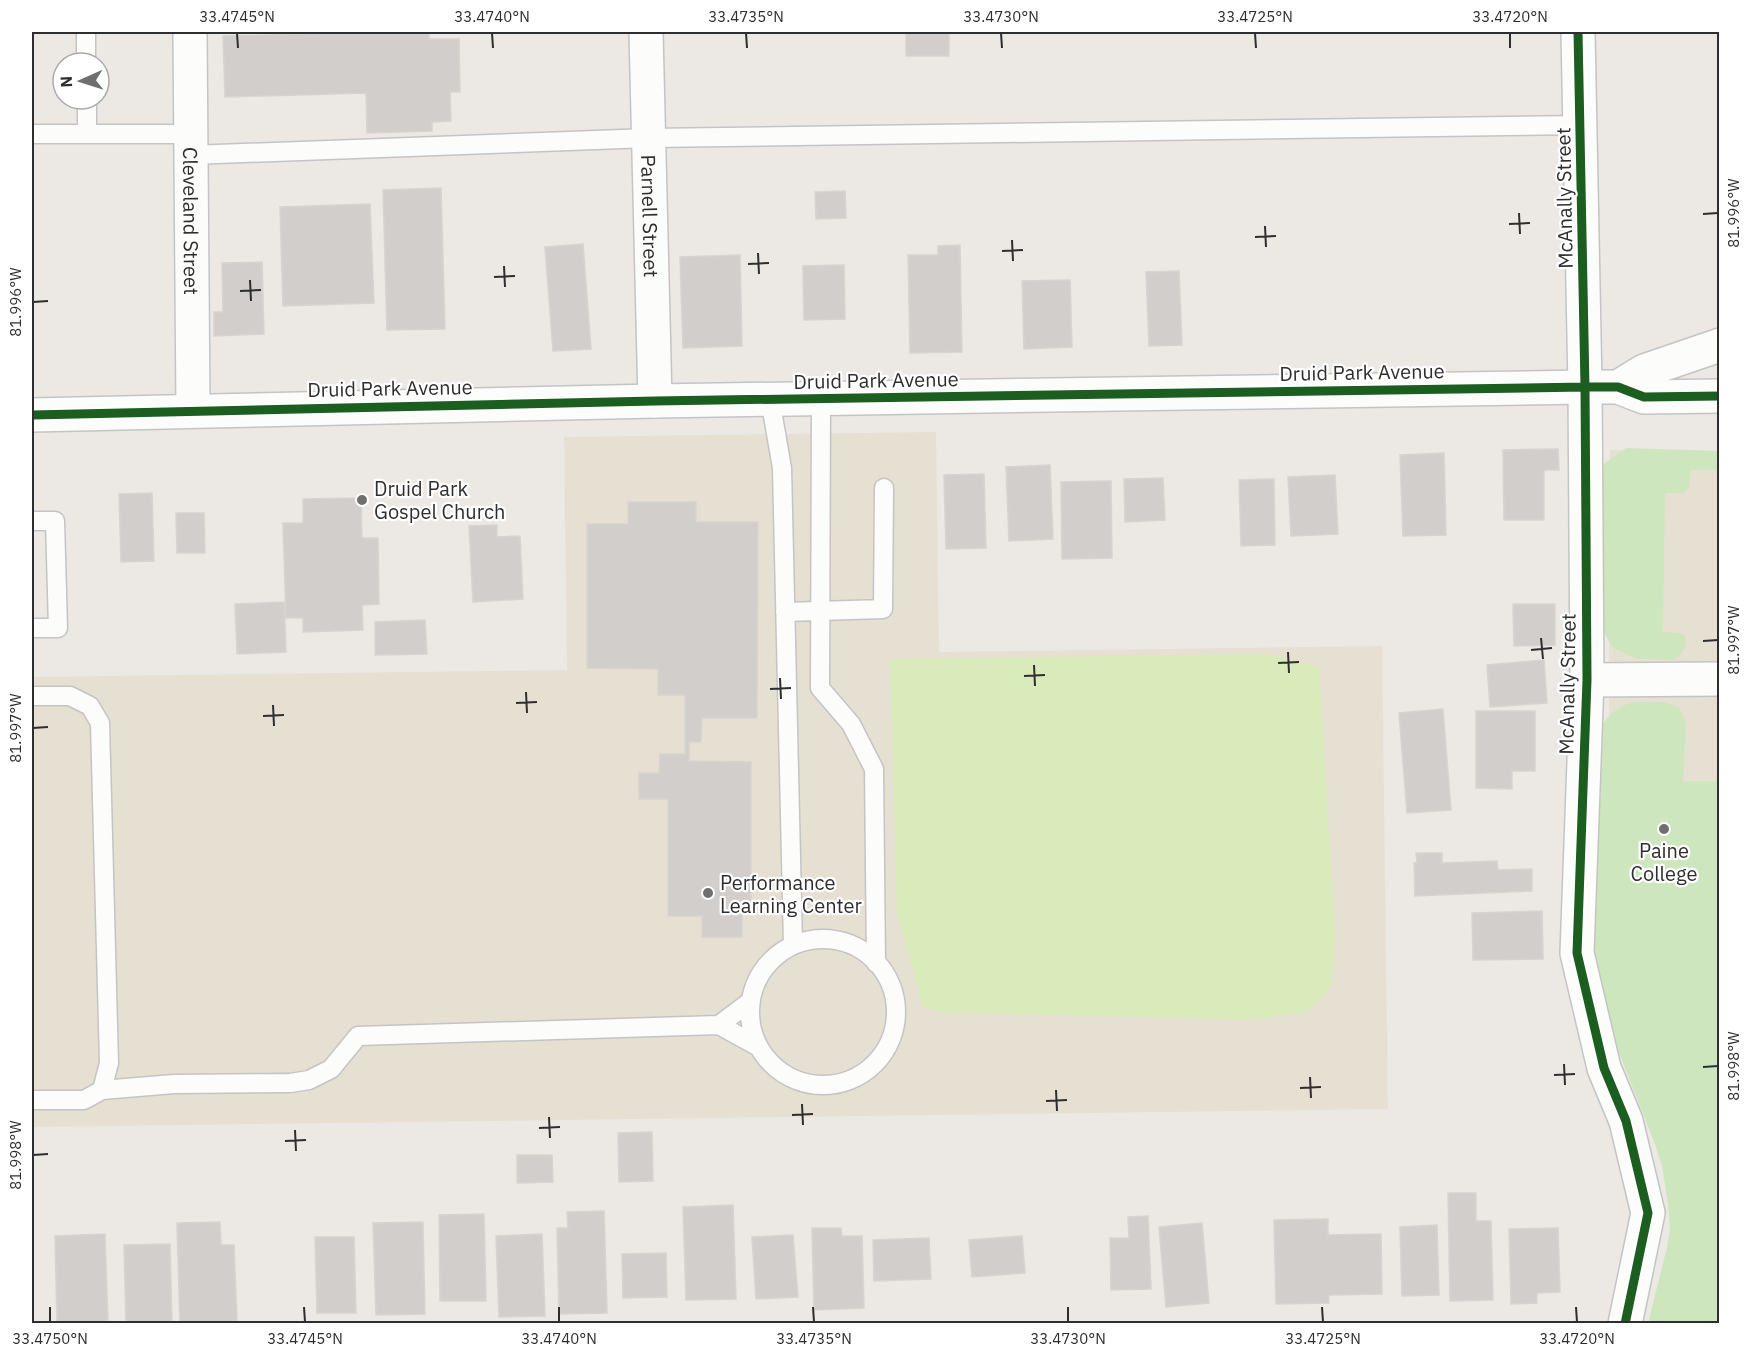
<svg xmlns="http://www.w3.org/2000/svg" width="1751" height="1355" font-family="'IBM Plex Sans',sans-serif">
<rect width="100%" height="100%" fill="#ece8e4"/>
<path fill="#e6e0d3" d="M936,432L939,652L1382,646L1388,1109L32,1127V677L567,670L564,437Z
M1610,450L1719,454V1320L1677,1249L1672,1156L1608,945Z"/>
<path fill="#cee6be" d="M1626,448L1719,451V470H1690L1689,487L1684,493H1665L1663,632L1680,633L1685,636C1689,646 1682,653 1674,660L1637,659L1613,648L1606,636L1601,622V466Z
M1636,702H1664L1679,707L1686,722L1683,781H1719V1323H1650L1649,1319L1667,1247L1670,1228L1668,1204L1662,1166L1655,1144L1599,1002L1591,964L1599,732C1607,715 1617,705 1636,702Z"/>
<path fill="#d9eabb" d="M1268,654L1319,666L1335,935L1331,988L1309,1011L1252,1020L940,1012L923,1008L897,913L890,659Z"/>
<path fill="#d1cecb" stroke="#d7d4d0" stroke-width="1.5" d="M391,32H429V39H459L460,92H450L451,121L432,122V131L367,133L366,93L225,97L223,36Z
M906,32H949V56H906Z
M441,188L445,329L387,330L383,190Z
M845,191L846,218L816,219L815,192Z
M370,204L374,303L283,306L280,207Z
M583,244L591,349L553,351L545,247Z
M960,245L962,352L910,353L908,255H938V246Z
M740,255L742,346L683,348L680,257Z
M262,262L264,334L214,336V312H223L222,263Z
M844,265L845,319L804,320L803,266Z
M1179,271L1182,345L1149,346L1146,272Z
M1070,280L1072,347L1024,349L1022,281Z
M1558,449L1559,470H1544V520H1504L1503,450Z
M1444,453L1446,535L1403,536L1400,455Z
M1050,465L1053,539L1009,541L1006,467Z
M984,474L986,548L946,549L944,475Z
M1335,475L1338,534L1291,536L1288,477Z
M1163,478L1165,520L1125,522L1124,479Z
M1274,479L1275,545L1241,546L1239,480Z
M1111,481L1112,558L1062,559L1061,482Z
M152,493L154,561L121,562L119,494Z
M361,498L362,538H378L379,604L362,605L363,630L303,632V618H286L283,523H303V499Z
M628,502H696V522H758L757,718H702L701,742H689V761L751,762V913H742V937H702V916H668V799H639V773H659L660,754H685V695H658V669L587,668V524H628Z
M176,513H204L205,553H177Z
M497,525V537L520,536L523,599L473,602L469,526Z
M284,602L286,652L237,654L235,604Z
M1513,604H1555V645L1514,646Z
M425,620L427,654L375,655V622Z
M1544,660L1547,703L1490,707L1487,665Z
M1443,709L1451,810L1407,813L1399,713Z
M1476,711H1535V771H1512V789L1476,788Z
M1416,853H1442V863L1497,861L1498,870L1532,869V891L1415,896L1414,863L1417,862Z
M1542,911L1543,959L1473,960L1472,913Z
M652,1132L653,1181L619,1182L618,1133Z
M517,1155H552L553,1182L517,1183Z
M1448,1193H1476V1221H1491L1493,1300L1450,1301Z
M733,1205L736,1299L686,1300L683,1207Z
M604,1211L607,1313L559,1314L557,1228H568L567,1212Z
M484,1214L486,1301H440L439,1215Z
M1148,1216L1151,1289L1111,1290L1110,1238H1129L1128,1217Z
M1328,1219V1235L1381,1234L1382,1294L1329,1295V1303L1276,1304L1274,1220Z
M220,1222L221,1245H234L237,1322L180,1324L177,1223Z
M423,1222L425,1314L376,1315L373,1223Z
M1202,1223L1209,1303L1166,1307L1159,1227Z
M1437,1225L1439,1295L1402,1296L1400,1227Z
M812,1228H841L842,1236H862L864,1308L814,1310Z
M1558,1228L1560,1292L1537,1293V1303L1511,1304L1509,1229Z
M105,1234L108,1321L57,1322L55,1236Z
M542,1234L545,1316L499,1317L496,1236Z
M793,1235L798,1297L756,1299L752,1237Z
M1022,1236L1025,1273L972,1277L969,1240Z
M315,1237H354L356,1313H317Z
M929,1238L931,1279L874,1281L873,1240Z
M170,1244L172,1324H126L124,1245Z
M666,1253L667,1297L623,1298L622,1254Z"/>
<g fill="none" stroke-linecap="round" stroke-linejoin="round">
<g stroke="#c5c4c5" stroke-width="21">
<path id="service" d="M86,32V63
M87,99V134
M32,134H191
M191,155L649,138L1580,125
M821,398L820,688L851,724L874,769L876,963
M770,399L782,468L793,945
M32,521H55L58,628H32
M785,612L883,609L884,488
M32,696H70L90,706L100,723L109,1063L102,1090L84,1100H32
M750 1012a73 73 0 1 1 146 0a73 73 0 1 1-146 0Z
M719,1025L751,1001
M102,1090L174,1084L290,1083L309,1080L331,1069L358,1036L719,1025L759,1047"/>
</g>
<g stroke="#c5c4c5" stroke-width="36">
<g id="minor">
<path id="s1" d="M190,32L193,410"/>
<path id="s2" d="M646,32L655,401"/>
<path d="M1578,32L1585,387L1587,680L1577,953L1604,1068L1626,1121L1648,1213L1625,1324"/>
<path d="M1587,680L1720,679"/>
</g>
</g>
<g stroke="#c5c4c5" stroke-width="36">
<path id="tertiary" d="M1618,387L1644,371L1720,345
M32,415L655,401L1585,387H1618L1644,397L1720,396"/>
</g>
<use href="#service" stroke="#fcfcfb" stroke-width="18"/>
<use href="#minor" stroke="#fcfcfb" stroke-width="33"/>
<use href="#tertiary" stroke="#fcfcfb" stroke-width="33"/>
<g stroke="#fff" stroke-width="13">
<path id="cycleway" d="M1578,32L1585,387L1587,680L1577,953L1604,1068L1626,1121L1648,1213L1625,1324
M32,415L655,401L1585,387H1618L1644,397L1720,396"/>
</g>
<use href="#cycleway" stroke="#1b5e20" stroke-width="9"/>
</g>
<path fill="none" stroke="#2e2e2e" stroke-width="2" d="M237,33L238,48M492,33L493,48M746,33L747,48M1001,33L1002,48M1255,33L1256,48M1510,33V48M1519,213L1520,234M1703,214L1718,213M1509,224L1530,223M1265,226L1266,247M1255,237L1276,236M1012,240L1013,261M1002,251L1023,250M758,253L759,274M748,264L769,263M504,266L505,287M494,277L515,276M250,280L251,301M240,291L261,290M33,302L48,301M1541,638L1543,659M1703,641L1718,640M1531,650L1552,648M1288,652L1289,673M1278,663L1299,662M1034,665L1035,686M1024,676L1045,675M780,678L781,699M770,689L791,688M526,692L527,713M516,703L537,702M273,705L274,726M263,716L284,715M33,728L48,727M1564,1064L1565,1085M1703,1067L1718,1066M1554,1075L1575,1074M1310,1077L1311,1098M1300,1088L1321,1087M1056,1090L1057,1111M1046,1101L1067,1100M802,1104L803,1125M792,1115L813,1114M549,1117L550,1138M539,1128L560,1127M295,1130L296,1151M285,1141L306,1140M33,1155L48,1154M50,1307V1322M304,1307L305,1322M559,1307V1322M813,1307L814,1322M1068,1307V1322M1322,1307L1323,1322M1576,1307L1577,1322"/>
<g fill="#706f6e" stroke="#fff" stroke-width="2">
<circle cx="362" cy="500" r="6"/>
<circle cx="1664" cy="829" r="6"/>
<circle cx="708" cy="893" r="6"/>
</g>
<g text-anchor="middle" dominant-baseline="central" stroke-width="4.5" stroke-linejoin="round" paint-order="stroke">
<g font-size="20" fill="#2e2e2e" stroke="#fff">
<text transform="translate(1564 198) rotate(-91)">McAnally Street</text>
<text stroke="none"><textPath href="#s2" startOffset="184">Parnell Street</textPath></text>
<text stroke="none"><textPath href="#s1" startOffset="189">Cleveland Street</textPath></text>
<text transform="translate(1362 372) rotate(-1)">Druid Park Avenue</text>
<text transform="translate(876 380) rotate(-1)">Druid Park Avenue</text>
<text transform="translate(390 388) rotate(-1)">Druid Park Avenue</text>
<text transform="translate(1567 684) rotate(-89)">McAnally Street</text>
</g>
<g font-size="20" fill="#2e2e2e" stroke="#fff" text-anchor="start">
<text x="374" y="488">Druid Park<tspan x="374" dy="23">Gospel Church</tspan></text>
<text x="1664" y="850" text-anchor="middle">Paine<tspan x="1664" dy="23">College</tspan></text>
<text x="720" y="882">Performance<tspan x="720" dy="23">Learning Center</tspan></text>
</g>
</g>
<rect width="1751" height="1355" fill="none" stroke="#ffffff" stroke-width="66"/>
<g transform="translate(81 81) rotate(267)"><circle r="28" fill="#ffffff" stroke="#ababab" stroke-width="1.5"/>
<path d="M0-4.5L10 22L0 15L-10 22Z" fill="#706f6e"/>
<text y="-9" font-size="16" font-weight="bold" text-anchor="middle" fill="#2e2e2e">N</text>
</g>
<rect x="33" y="33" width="1685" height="1289" fill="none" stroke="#2e2e2e" stroke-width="2"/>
<g font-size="15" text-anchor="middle" fill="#2e2e2e">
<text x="237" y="22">33.4745°N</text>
<text x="492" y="22">33.4740°N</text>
<text x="746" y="22">33.4735°N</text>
<text x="1001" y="22">33.4730°N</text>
<text x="1255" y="22">33.4725°N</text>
<text x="1510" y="22">33.4720°N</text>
<text transform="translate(1734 213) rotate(-90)" y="5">81.996°W</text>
<text transform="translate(16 302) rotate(-90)" y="5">81.996°W</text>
<text transform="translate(1734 640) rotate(-90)" y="5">81.997°W</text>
<text transform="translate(16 728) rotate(-90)" y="5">81.997°W</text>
<text transform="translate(1734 1066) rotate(-90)" y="5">81.998°W</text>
<text transform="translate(16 1155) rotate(-90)" y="5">81.998°W</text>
<text x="50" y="1344">33.4750°N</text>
<text x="305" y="1344">33.4745°N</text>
<text x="559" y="1344">33.4740°N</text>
<text x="814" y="1344">33.4735°N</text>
<text x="1068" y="1344">33.4730°N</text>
<text x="1323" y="1344">33.4725°N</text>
<text x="1577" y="1344">33.4720°N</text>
</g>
</svg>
